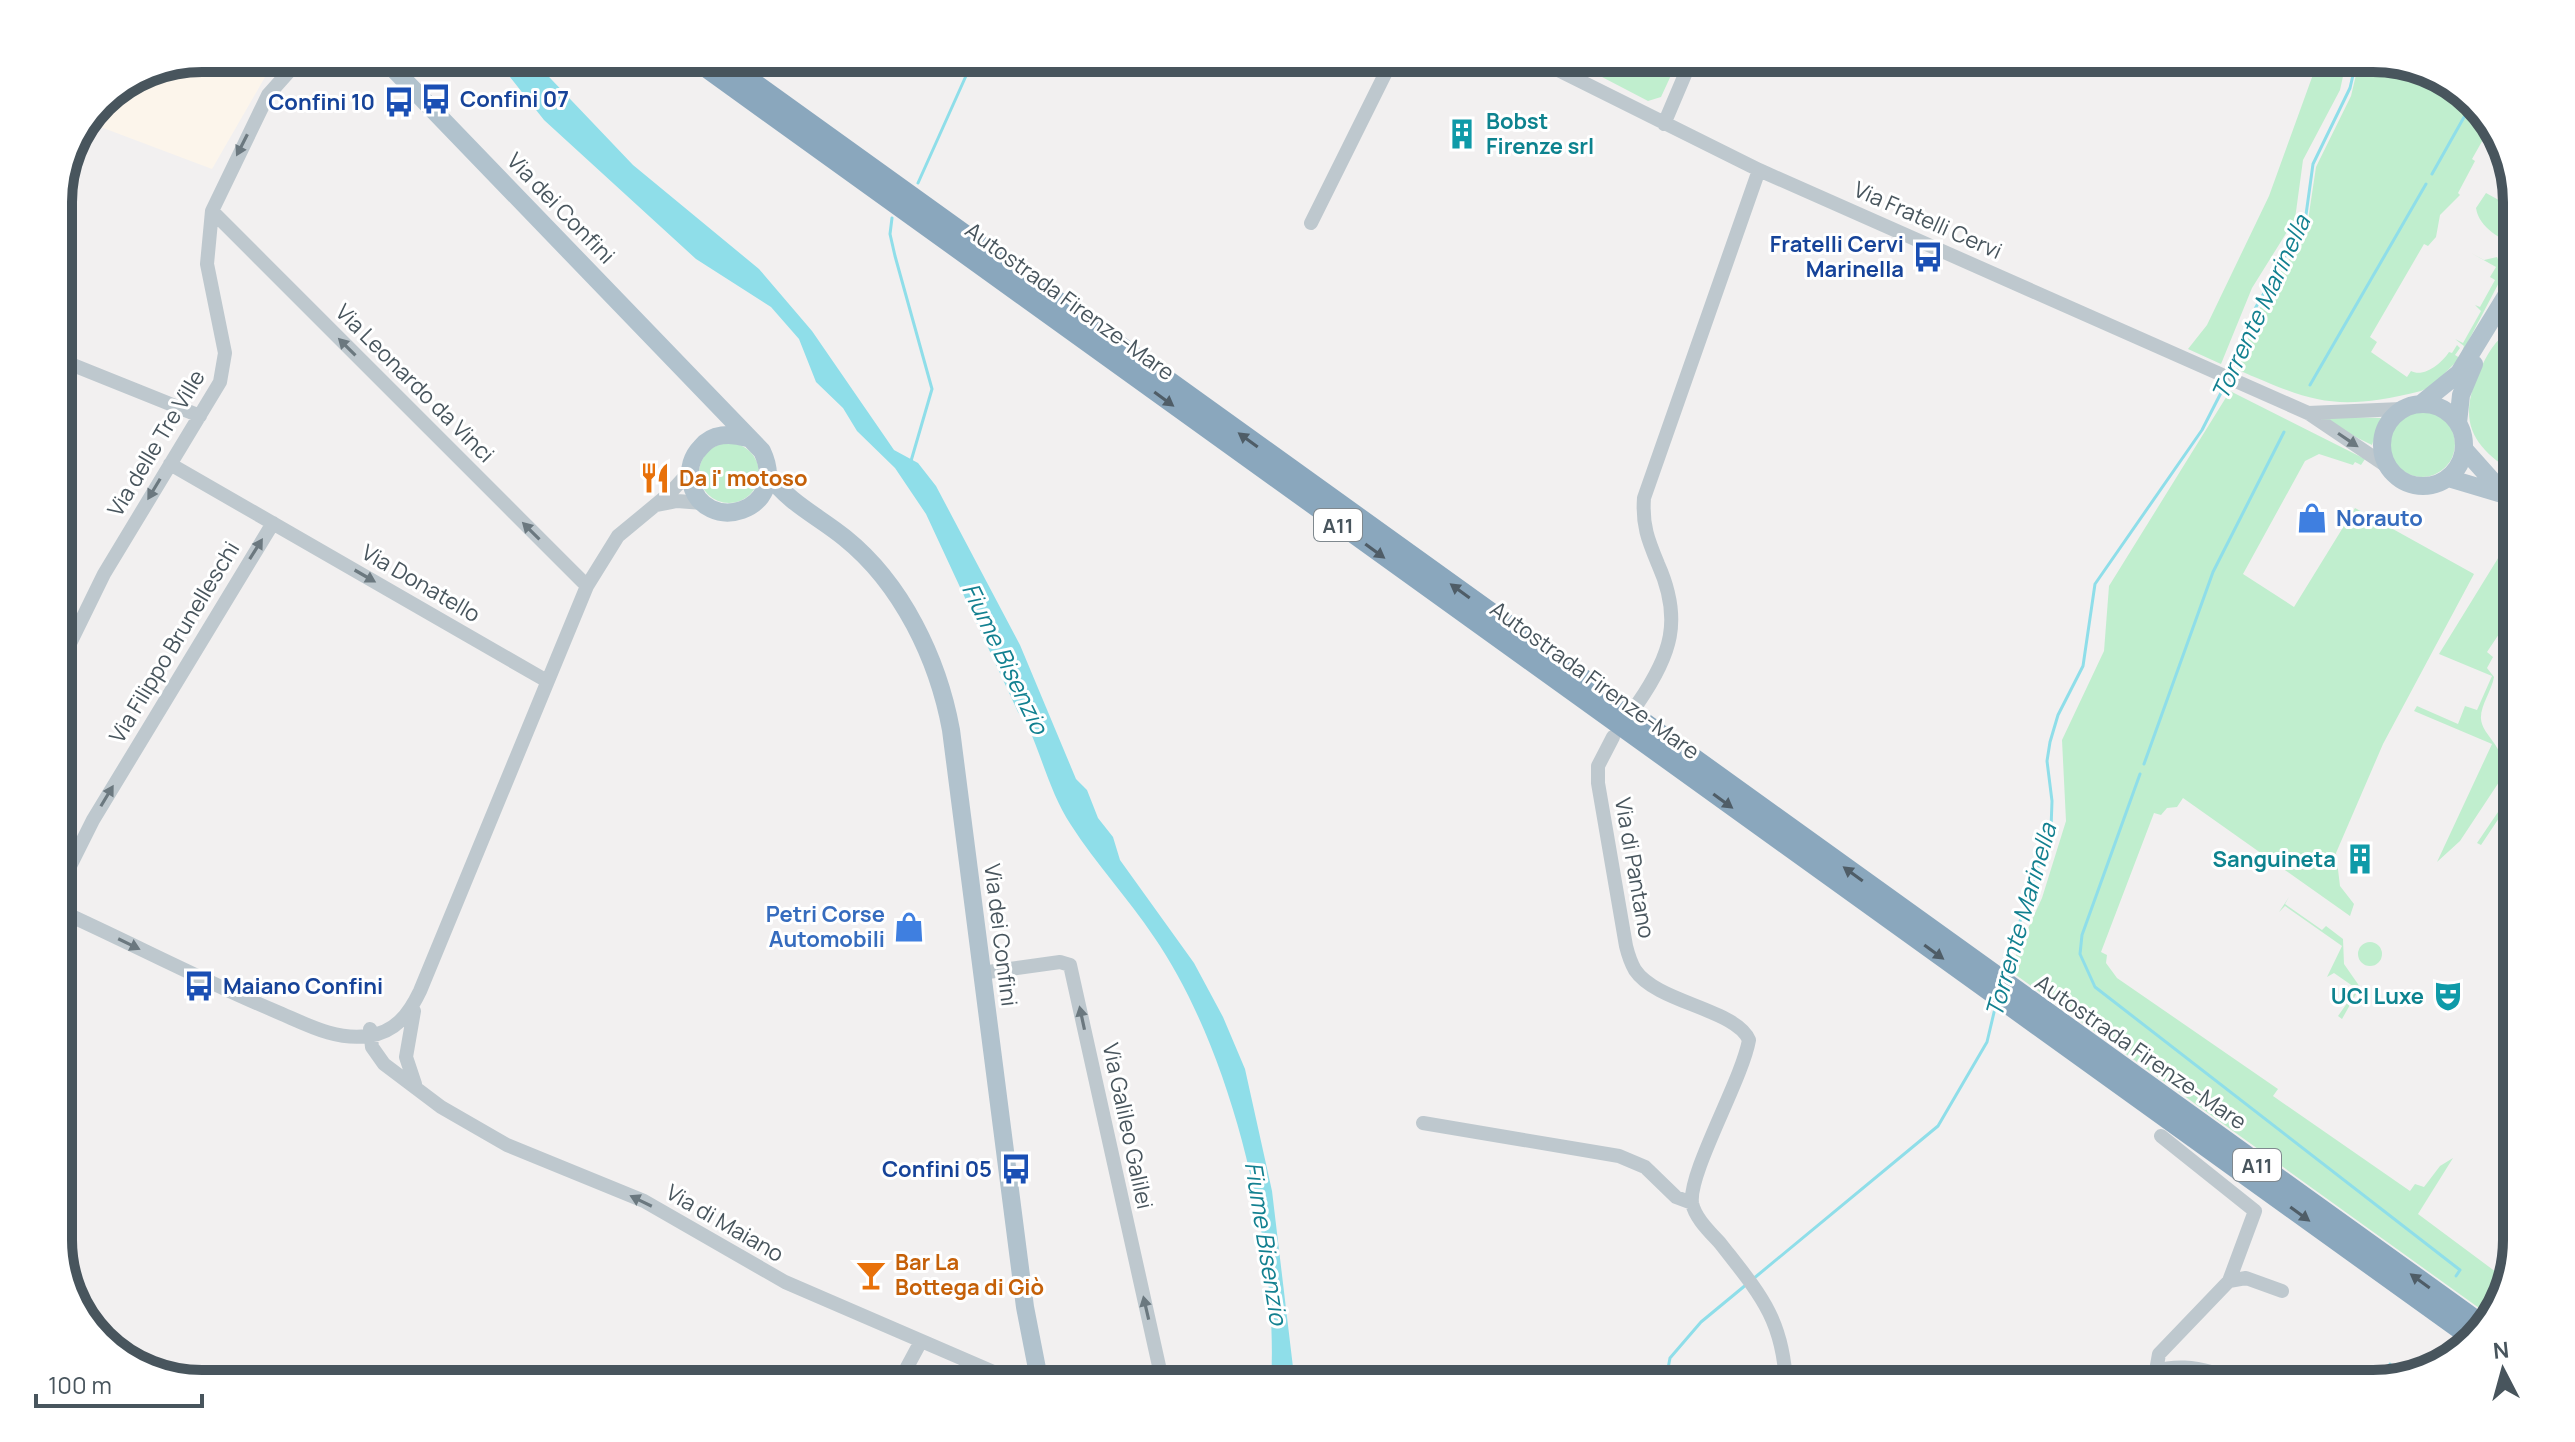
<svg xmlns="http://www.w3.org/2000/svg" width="2575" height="1442" font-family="Manrope,sans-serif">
<rect width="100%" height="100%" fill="#f2f0f0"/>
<path fill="#fcf5eb" d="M202,58H276L212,169L90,123L100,100L147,69Z"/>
<path fill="#c0eece" d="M1612,58H1679L1661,97L1648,101L1602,77Z
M2319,58H2347L2340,90L2303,160L2295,219L2252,288L2221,364L2188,349L2207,325L2269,196Z
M2360,58H2373L2445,77L2493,122L2472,159L2475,161L2458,193L2460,195L2440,215L2436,237L2428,246L2424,244L2370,337L2377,342L2371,352L2407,377L2411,371C2424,378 2442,363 2449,352L2452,353L2457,345L2460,348L2455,355L2460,358L2432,386L2421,391C2335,412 2314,403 2236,369L2266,293L2299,245L2307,227L2316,167L2351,96Z
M2486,193L2517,210V246C2502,240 2479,228 2476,208Z
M2471,253L2484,260L2497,257L2504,273L2461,355L2464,346L2455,339L2463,343L2481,311L2475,305L2480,307L2495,280L2490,277L2496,267Z
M2504,335L2508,354L2517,359V475C2476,449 2457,426 2477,377C2483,362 2492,344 2504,335Z
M2230,391L2365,459L2361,465L2355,462L2353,465L2319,454L2305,461L2243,574L2294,607L2355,508L2474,574L2383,744L2336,853L2340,886L2354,904L2350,916L2183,798L2177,807L2167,808L2161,815L2154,813L2101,952L2107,955L2106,963L2117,978L2278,1089L2273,1096L2410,1191L2415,1184L2424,1187L2440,1166L2453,1158L2418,1214L2500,1275L2486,1313L2009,970L2042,898L2066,821L2062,740L2104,651L2109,586Z
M2389 444a33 33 0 1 1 66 0a33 33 0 1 1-66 0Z
M2320,416L2381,418L2372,445L2323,421Z
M699 473a30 30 0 1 1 60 0a30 30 0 1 1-60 0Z
M2517,536V607L2487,652L2493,657L2487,668L2494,677C2492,690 2480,706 2481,719C2482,735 2504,745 2505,773L2460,841L2437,862L2492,744L2414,711L2417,706L2458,724L2465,706L2477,710L2492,676L2439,654L2508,542Z
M2517,784V791L2481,845L2477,843Z
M2289,897L2285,904L2322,930L2326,926L2343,939L2344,964L2360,987L2342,1019L2338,1016L2357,989L2334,973L2327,977L2342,946L2285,906L2279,912Z
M2358 954a12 12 0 1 1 24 0a12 12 0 1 1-24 0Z"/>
<path fill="#8fdee9" d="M495,58H531L633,165L759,269L812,331L894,450L918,463L936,486L1020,645L1076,779L1087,790L1098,818L1113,837L1120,860L1194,963L1223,1017L1245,1069L1272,1191L1295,1384H1271C1279,1247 1232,1050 1154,937C1128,898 1096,864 1071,825C1051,795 1042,757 1027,724L1018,712L926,514L895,468L857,431L843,408L816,382L799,339L771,307L696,259L544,120Z"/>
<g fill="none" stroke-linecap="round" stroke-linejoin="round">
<path stroke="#8fdee9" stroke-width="3" d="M2432,174L2472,103
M918,183L974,58
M892,218L890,234L895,256L932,389L911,461
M2230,374L2256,307L2305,222L2313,164L2350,88L2357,58
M2310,385L2426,184
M2144,764L2213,572L2284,432
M2140,774L2082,935L2080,954L2095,987L2460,1270L2456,1276
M2004,969L2051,829L2052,801L2047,761L2050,742L2058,715L2083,666L2095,584L2202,430L2227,381
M1753,1279L1938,1126L1987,1042L1996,1004
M2382,1382L2390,1364
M1665,1384L1670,1358L1701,1322L1747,1284"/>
<path stroke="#bec8ce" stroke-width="14" d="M1534,58L1759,170L2308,413L2388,467
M1664,124L1692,58
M212,211L587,586
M1311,223L1393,58
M58,359L200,416
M2308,413L2401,409
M170,464L547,681
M657,505L677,501L703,503
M58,668L104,574L220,382L225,353L207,264L212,211L268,95L301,58
M1638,703C1671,655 1683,620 1658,564C1648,540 1642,525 1644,498L1759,170
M1613,737L1598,766V783L1626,946C1628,954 1631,963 1635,970C1657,1003 1736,1009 1749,1040C1742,1080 1688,1173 1692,1203C1695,1218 1710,1232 1720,1243C1759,1293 1783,1318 1786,1384
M58,890L93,820L273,523
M58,910C131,943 201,980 275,1011C304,1023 335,1041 368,1036C396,1032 409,1014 420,991L587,586L618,536L670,493L690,471
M981,973L1060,962L1070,965L1163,1384
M414,1011L406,1057L415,1084
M370,1029L372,1047L384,1064L441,1107L507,1145L644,1201L785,1282L1021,1384
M1423,1123L1619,1156L1645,1167L1676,1197L1692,1203
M2161,1136L2255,1211L2229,1281
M2156,1371L2159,1354L2229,1281L2246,1278L2282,1291
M898,1384L920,1343
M2130,1384C2166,1359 2203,1365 2240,1384"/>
<path stroke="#b1c2cd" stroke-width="18" d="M383,58L762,451C791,512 703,537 691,482C688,469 692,456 701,447C712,433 731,433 747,438
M2422,403L2459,373L2517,278
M2382 445a41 41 0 1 1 82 0a41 41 0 1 1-82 0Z
M2458,423L2461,395L2474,364
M769,475C790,504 818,516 845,538C902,584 938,659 951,730L1025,1307L1040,1384
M2448,478L2505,495L2464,449"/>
<path stroke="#8aa7bd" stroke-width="20" d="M693,58L2472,1338
M719,58L2484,1326"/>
</g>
<defs><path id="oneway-solid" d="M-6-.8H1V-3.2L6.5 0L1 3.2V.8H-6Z" transform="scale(2)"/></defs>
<g fill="#6b787f">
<use href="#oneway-solid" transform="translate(242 145) rotate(117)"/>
<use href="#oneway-solid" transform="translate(347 347) rotate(-135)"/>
<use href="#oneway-solid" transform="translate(2348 440) rotate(34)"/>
<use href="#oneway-solid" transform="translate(154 489) rotate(121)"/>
<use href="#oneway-solid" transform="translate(531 531) rotate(-135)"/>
<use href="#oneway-solid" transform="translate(256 549) rotate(-58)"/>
<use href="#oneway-solid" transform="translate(365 576) rotate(30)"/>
<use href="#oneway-solid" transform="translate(107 796) rotate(-59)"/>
<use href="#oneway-solid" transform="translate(129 944) rotate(26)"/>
<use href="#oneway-solid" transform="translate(1082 1018) rotate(-102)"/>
<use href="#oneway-solid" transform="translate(641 1201) rotate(-154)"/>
<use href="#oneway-solid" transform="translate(1146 1308) rotate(-103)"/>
</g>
<g fill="#4f5d67">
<use href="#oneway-solid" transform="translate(1164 399) rotate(36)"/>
<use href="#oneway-solid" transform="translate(1248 440) rotate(-144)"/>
<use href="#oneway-solid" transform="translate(1375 551) rotate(36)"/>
<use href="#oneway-solid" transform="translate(1460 591) rotate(-144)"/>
<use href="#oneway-solid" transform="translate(1723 801) rotate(36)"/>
<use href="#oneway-solid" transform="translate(1853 874) rotate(-144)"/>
<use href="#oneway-solid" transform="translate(1934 952) rotate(36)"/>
<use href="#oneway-solid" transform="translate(2300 1214) rotate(36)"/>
<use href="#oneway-solid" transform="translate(2420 1281) rotate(-144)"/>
</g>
<defs>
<g id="bus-bare" transform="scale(2.4)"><path d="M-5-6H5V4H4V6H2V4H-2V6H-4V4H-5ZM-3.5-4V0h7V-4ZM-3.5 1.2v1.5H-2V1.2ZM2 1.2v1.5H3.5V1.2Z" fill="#1a4fb4" stroke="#fff" stroke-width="2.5" paint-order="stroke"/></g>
<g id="building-bare" transform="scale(2.4)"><path d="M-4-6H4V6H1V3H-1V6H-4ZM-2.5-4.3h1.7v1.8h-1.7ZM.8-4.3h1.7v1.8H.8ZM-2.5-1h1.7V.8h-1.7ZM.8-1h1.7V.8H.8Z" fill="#0f9aa8" stroke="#fff" stroke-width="2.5" paint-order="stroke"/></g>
<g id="restaurant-bare" transform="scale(2.4)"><path d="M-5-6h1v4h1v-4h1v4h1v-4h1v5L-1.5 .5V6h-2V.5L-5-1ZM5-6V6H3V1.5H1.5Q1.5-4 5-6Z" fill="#e8710a" stroke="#fff" stroke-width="2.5" paint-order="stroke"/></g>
<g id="shop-bare" transform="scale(2.4)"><path d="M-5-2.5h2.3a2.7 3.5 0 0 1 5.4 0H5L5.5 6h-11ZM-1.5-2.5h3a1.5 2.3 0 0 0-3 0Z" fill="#3f7fe0" stroke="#fff" stroke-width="2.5" paint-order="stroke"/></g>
<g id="theatre-bare" transform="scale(2.4)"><path d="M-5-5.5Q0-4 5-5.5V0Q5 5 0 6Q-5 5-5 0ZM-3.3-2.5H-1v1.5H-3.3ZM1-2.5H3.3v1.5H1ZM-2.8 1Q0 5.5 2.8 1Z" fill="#0f9aa8" stroke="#fff" stroke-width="2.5" paint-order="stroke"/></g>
<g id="bar-bare" transform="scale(2.4)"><path d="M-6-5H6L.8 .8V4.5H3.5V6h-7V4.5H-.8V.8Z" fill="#e8710a" stroke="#fff" stroke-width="2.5" paint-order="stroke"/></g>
</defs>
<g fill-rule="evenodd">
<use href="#bus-bare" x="436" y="99"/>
<use href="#bus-bare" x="399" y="102"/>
<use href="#building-bare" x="1462" y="134"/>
<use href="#bus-bare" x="1928" y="257"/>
<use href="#restaurant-bare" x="655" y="478"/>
<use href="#shop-bare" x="2312" y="518"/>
<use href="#building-bare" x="2360" y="859"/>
<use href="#shop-bare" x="909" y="927"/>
<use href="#bus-bare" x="199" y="986"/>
<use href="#theatre-bare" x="2448" y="996"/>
<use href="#bus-bare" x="1016" y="1169"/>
<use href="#bar-bare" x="871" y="1275"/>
</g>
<g text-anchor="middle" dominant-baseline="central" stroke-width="6" stroke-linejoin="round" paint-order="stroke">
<g fill="#fff" stroke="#7f888e" stroke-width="2">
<rect x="1314" y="509" width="48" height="32" rx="6"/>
<rect x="2233" y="1149" width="48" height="32" rx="6"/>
</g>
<g font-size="20" font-weight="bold" fill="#48555d">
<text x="1338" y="525">A11</text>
<text x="2257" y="1165">A11</text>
</g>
<g font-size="22" font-weight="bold" fill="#164399" stroke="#fff" text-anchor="end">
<text x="460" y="99" text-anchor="start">Confini 07</text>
<text x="375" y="102">Confini 10</text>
<text x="1904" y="244">Fratelli Cervi<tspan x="1904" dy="25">Marinella</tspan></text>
<text x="223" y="986" text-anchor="start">Maiano Confini</text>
<text x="992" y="1169">Confini 05</text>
</g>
<g font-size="22" font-weight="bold" fill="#0d838f" stroke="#fff" text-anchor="end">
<text x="1486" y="121" text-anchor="start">Bobst<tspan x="1486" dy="25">Firenze srl</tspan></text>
<text x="2336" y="859">Sanguineta</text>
<text x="2424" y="996">UCI Luxe</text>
</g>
<g font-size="22" fill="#48555d" stroke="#fff">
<text transform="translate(561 208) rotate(46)">Via dei Confini</text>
<text transform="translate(1928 220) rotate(24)">Via Fratelli Cervi</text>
<text transform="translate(1070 301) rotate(36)">Autostrada Firenze-Mare</text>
<text transform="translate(415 383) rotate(45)">Via Leonardo da Vinci</text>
<text transform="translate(156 443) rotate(-59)">Via delle Tre Ville</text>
<text transform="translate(421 583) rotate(30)">Via Donatello</text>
<text transform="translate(174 642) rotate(-59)">Via Filippo Brunelleschi</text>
<text transform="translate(1595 680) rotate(36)">Autostrada Firenze-Mare</text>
<text transform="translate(1635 868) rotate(80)">Via di Pantano</text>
<text transform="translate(1001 935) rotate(83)">Via dei Confini</text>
<text transform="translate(2141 1052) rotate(35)">Autostrada Firenze-Mare</text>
<text transform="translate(1128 1126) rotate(78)">Via Galileo Galilei</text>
<text transform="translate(725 1223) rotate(30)">Via di Maiano</text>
</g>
<g font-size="22" font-weight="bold" fill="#c56008" stroke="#fff" text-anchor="start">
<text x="679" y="478">Da i' motoso</text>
<text x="895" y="1262">Bar La<tspan x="895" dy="25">Bottega di Giò</tspan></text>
</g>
<g font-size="22" font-weight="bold" fill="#366cbe" stroke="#fff" text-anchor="start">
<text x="2336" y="518">Norauto</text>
<text x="885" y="914" text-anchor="end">Petri Corse<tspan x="885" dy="25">Automobili</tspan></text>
</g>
<g font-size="24" font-style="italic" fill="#128090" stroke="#fff">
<text transform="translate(2260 307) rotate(-65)">Torrente Marinella</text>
<text transform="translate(1006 658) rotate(64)">Fiume Bisenzio</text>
<text transform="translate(2020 920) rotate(-74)">Torrente Marinella</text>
<text transform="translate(1267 1243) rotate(81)">Fiume Bisenzio</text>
</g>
</g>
<path d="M0 0H2575V1442H0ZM202 72H2373A130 130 0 0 1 2503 202V1240A130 130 0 0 1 2373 1370H202A130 130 0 0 1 72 1240V202A130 130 0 0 1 202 72Z" fill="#fff" fill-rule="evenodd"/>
<path fill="none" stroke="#48555d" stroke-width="10" d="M202 72H2373A130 130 0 0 1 2503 202V1240A130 130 0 0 1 2373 1370H202A130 130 0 0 1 72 1240V202A130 130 0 0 1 202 72Z"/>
<g transform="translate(2503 1370) rotate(354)" stroke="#ffffff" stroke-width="6" paint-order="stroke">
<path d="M0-6L14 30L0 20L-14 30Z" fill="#48555d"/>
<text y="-12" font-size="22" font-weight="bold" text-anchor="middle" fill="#48555d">N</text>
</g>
<path d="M36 1394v12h166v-12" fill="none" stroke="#48555d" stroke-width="4"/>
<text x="48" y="1394" font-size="24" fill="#48555d" stroke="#ffffff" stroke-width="6" paint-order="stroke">100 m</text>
</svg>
